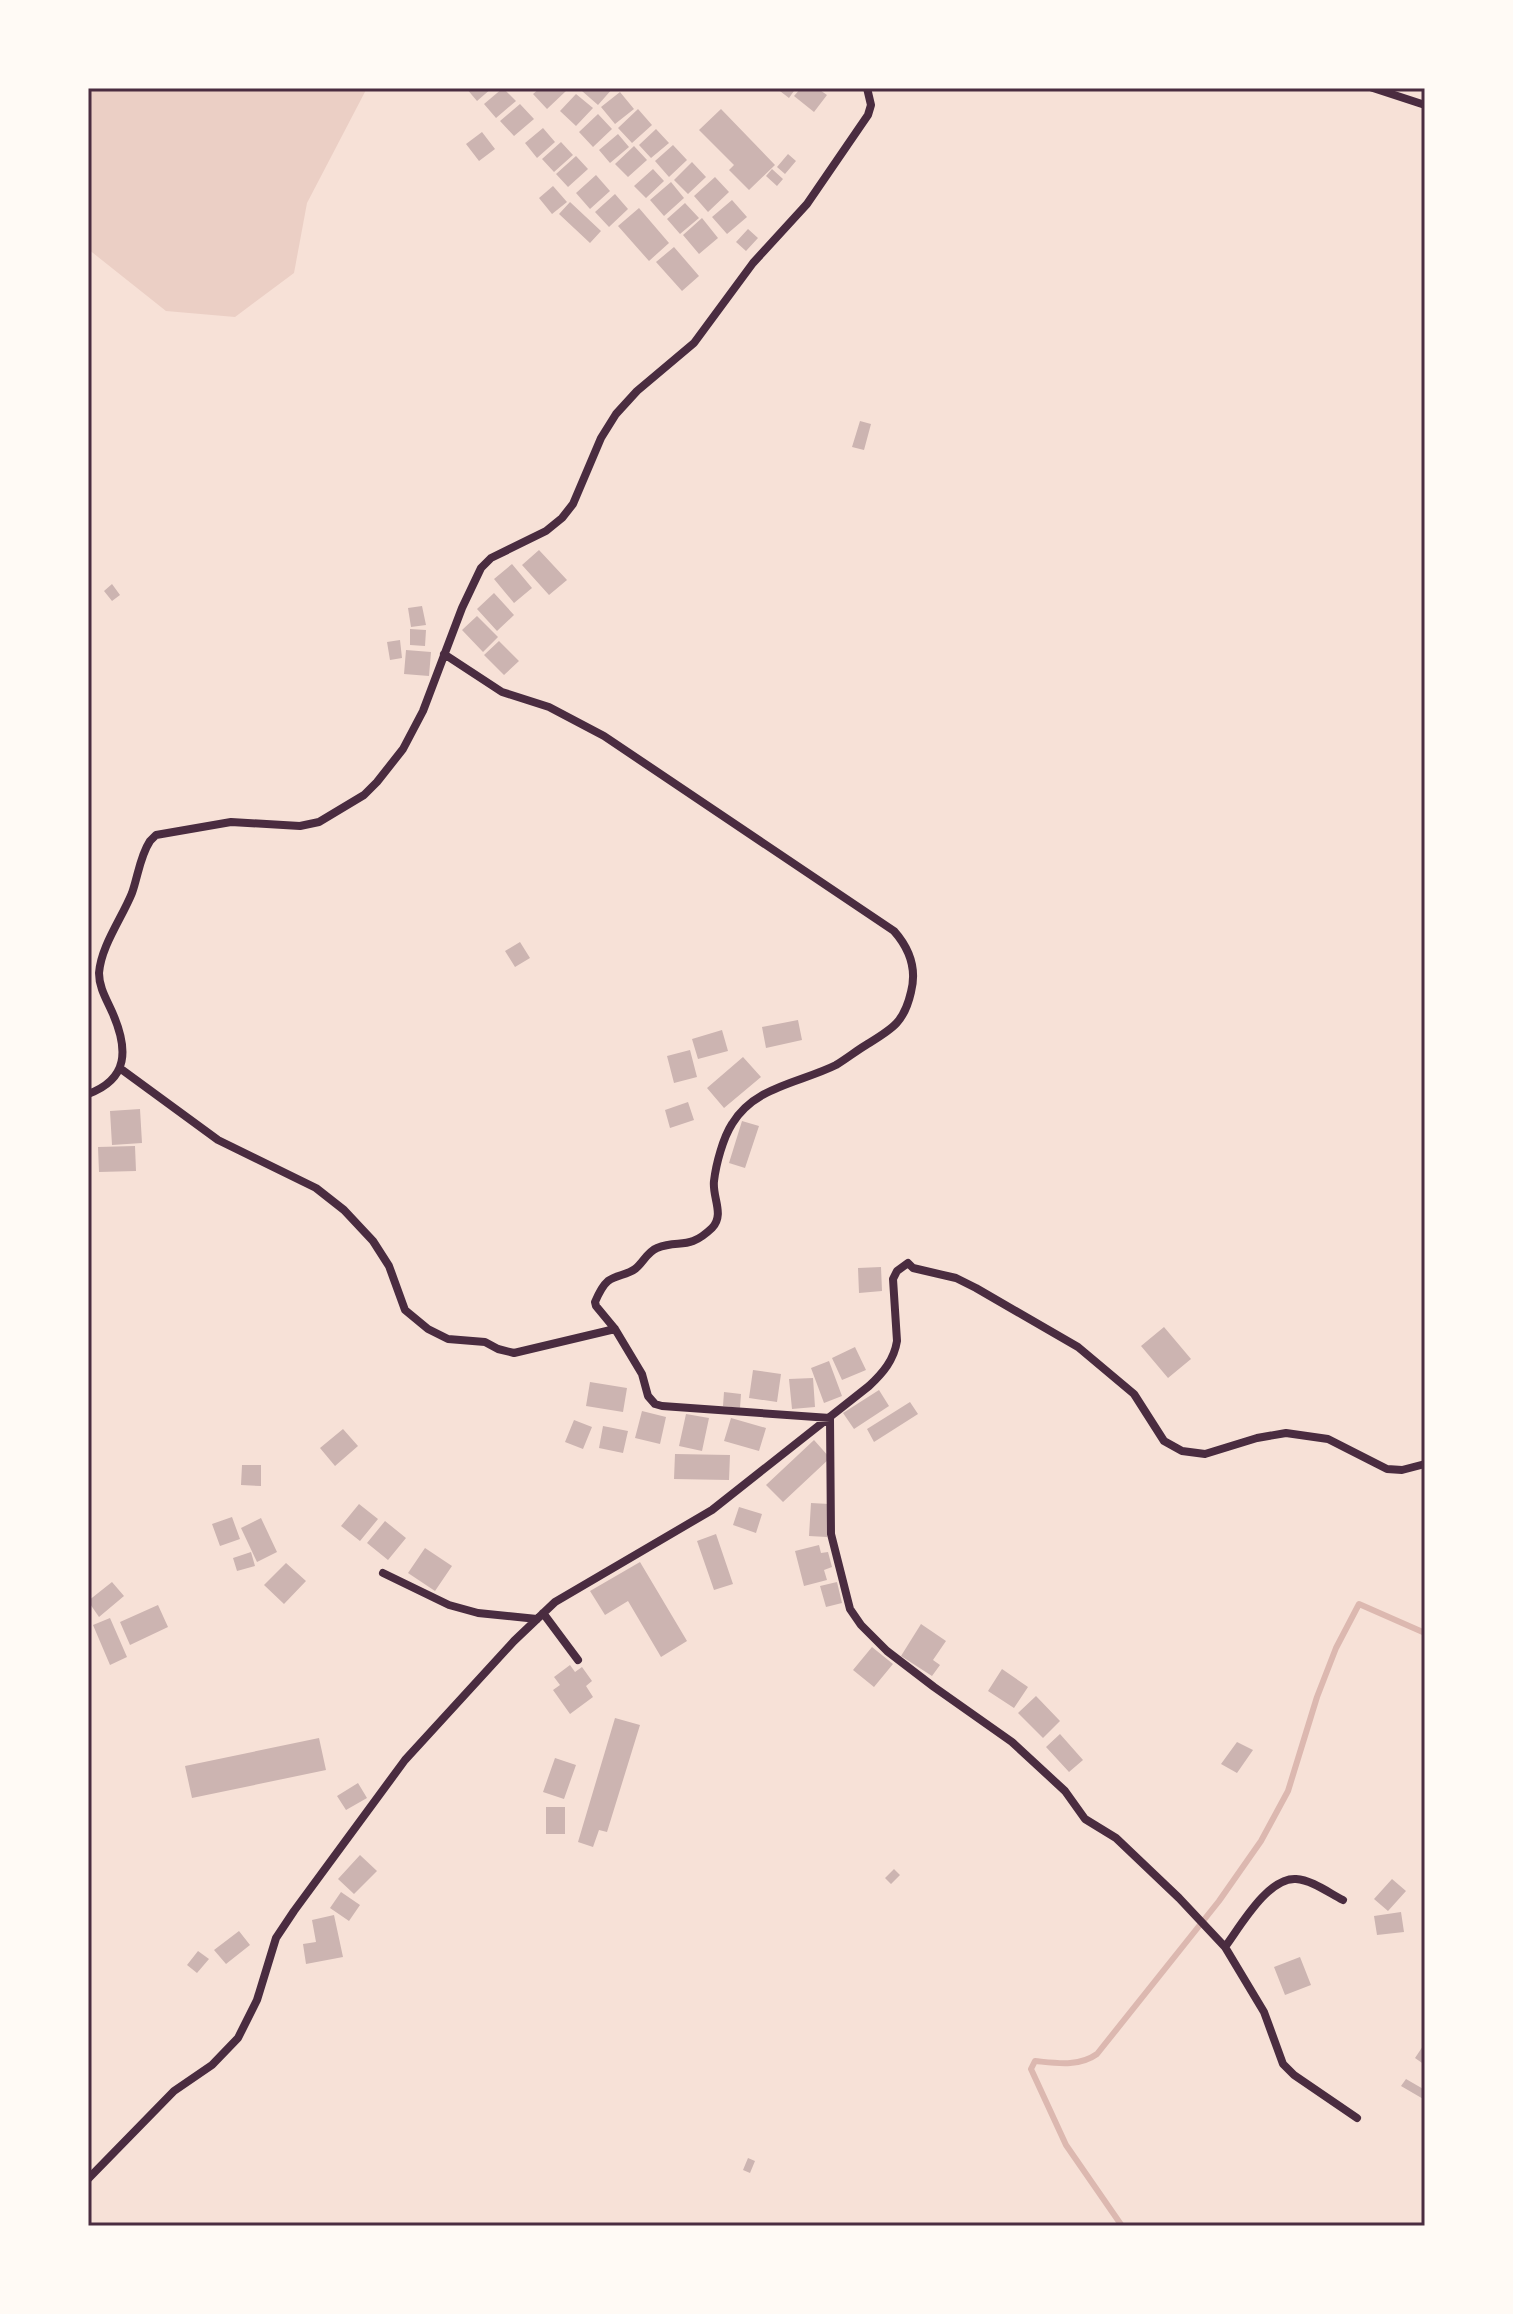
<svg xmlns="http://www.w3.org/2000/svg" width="1513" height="2314" font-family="Barlow,sans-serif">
<rect width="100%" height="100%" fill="#f7e1d7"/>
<path fill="#ebcfc5" d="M88,88H367L307,203L294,273L235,317L166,311L88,249Z"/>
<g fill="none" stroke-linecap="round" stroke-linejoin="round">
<path stroke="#dcb8b0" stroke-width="6" d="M1122,2226L1066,2145L1031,2069L1035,2061C1056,2063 1079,2067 1097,2054L1219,1901L1261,1841L1288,1791L1317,1697L1336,1648L1359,1604L1425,1633"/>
</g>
<path fill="#ccb4b1" d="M466,88H492L477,101Z
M503,88L516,101L496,118L484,104Z
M540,88H563L566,91L547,109L533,94Z
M585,88H613L598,105L582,91Z
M776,88H796L789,98Z
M801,88H817L827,95L814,112L794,96Z
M620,92L634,109L615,124L601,107Z
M576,94L593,108L576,126L560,111Z
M520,104L534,119L514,136L500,121Z
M638,109L652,125L632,143L618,128Z
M721,109L775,165L749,190L729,170L734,165L699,130Z
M598,114L612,129L593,147L579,132Z
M543,128L555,142L537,158L525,143Z
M656,129L669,143L651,158L639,145Z
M482,132L495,149L479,161L466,144Z
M618,134L629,147L610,163L599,150Z
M561,142L573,155L554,172L542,159Z
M673,145L687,160L669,177L655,161Z
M634,146L647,160L628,177L615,164Z
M788,154L796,161L785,174L777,167Z
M576,156L588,169L568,187L556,174Z
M692,162L706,177L688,194L674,180Z
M653,169L664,181L646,198L634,186Z
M772,169L783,179L777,186L766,176Z
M596,175L610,191L590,209L576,193Z
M715,177L729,192L708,212L694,196Z
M671,182L684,198L664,216L650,200Z
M553,186L567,202L552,214L539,198Z
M615,194L628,209L609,227L595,212Z
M732,200L747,217L727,234L712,217Z
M570,202L601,231L590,243L559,214Z
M685,203L699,218L680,234L667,219Z
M639,208L669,243L649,261L618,226Z
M702,218L718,238L699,254L683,235Z
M748,229L758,238L746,251L736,242Z
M674,247L699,276L682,291L656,262Z
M860,421L871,424L864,450L852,447Z
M539,550L567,580L549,595L522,565Z
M512,564L532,588L514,603L494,579Z
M112,584L120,595L112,601L104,591Z
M494,593L514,615L497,631L477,609Z
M422,606L426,625L411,627L408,608Z
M477,616L498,637L483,652L462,630Z
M410,629L426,630L425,646L410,645Z
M400,640L402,658L390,660L387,642Z
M499,641L519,661L504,675L484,655Z
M406,650L431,652L429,676L404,674Z
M520,942L530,958L515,967L505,951Z
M798,1020L802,1040L766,1048L762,1027Z
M722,1030L728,1051L698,1059L692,1039Z
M690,1050L697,1077L674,1083L667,1056Z
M743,1057L761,1077L724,1108L707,1088Z
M688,1102L694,1120L670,1128L665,1110Z
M140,1109L142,1143L112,1145L110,1111Z
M742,1121L759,1126L745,1168L729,1163Z
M135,1146L136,1171L99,1172L98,1147Z
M881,1267L882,1291L859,1293L858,1268Z
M1164,1327L1191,1359L1168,1378L1141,1346Z
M855,1347L866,1370L842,1380L832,1358Z
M829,1361L842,1396L824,1403L811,1368Z
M753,1370L781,1374L777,1402L749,1398Z
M813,1378L815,1407L792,1409L789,1379Z
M590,1382L627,1388L623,1412L586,1406Z
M879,1390L889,1406L854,1429L843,1413Z
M724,1392L741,1394L740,1408L723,1406Z
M910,1402L918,1414L874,1442L867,1429Z
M642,1411L666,1417L660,1444L635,1438Z
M686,1414L709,1418L702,1451L679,1446Z
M731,1418L766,1428L759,1451L724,1441Z
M574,1420L592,1427L583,1449L565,1442Z
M603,1426L628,1431L623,1453L599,1448Z
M343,1429L358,1446L335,1466L320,1448Z
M814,1440L830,1458L783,1502L766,1485Z
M675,1454L730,1455L729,1480L674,1479Z
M242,1465H261V1486L241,1485Z
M811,1503L829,1504L827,1537L809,1536Z
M359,1504L378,1519L360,1541L341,1526Z
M739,1507L762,1514L756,1533L733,1525Z
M232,1517L240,1539L220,1546L212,1524Z
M261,1518L277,1552L257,1562L241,1528Z
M385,1521L406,1538L388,1560L367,1543Z
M716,1534L733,1584L714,1590L697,1541Z
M819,1545L821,1553L828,1552L832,1567L824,1570L827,1580L804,1586L795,1551Z
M425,1548L452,1566L435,1591L408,1573Z
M251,1552L255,1566L237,1571L233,1558Z
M640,1562L687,1641L661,1657L628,1601L605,1615L590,1591Z
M286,1563L306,1581L284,1604L264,1585Z
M112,1582L124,1596L99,1617L88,1601Z
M837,1582L842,1603L826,1607L820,1586Z
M158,1605L168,1627L130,1645L120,1622Z
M110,1618L127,1657L110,1665L93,1625Z
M921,1624L946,1641L933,1660L940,1665L932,1676L901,1656Z
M872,1647L893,1664L874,1687L853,1670Z
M570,1665L575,1672L582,1667L592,1681L586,1686L593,1697L570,1714L553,1690L560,1685L554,1677Z
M1002,1669L1028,1687L1014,1708L988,1691Z
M1036,1696L1060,1721L1043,1738L1018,1713Z
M615,1718L640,1725L607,1832L599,1830L593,1847L578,1842Z
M1060,1734L1083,1760L1069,1772L1046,1747Z
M319,1738L326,1770L192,1798L185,1766Z
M1237,1742L1253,1750L1237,1773L1221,1764Z
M555,1758L576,1765L564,1799L543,1792Z
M358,1783L367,1798L346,1810L337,1796Z
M546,1807H565V1834H546Z
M360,1855L377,1871L354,1894L338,1879Z
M894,1869L900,1875L891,1884L885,1878Z
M1392,1879L1406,1891L1388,1911L1374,1899Z
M341,1892L360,1905L349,1921L330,1908Z
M1401,1912L1404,1932L1377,1935L1374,1916Z
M334,1915L343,1957L306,1964L303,1944L316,1942L312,1920Z
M239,1931L250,1945L226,1964L214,1950Z
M198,1951L209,1959L197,1973L187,1965Z
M1300,1957L1311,1985L1285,1995L1274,1967Z
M1425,2043V2065L1415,2058Z
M1406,2079L1425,2090V2100L1401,2086Z
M748,2158L755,2161L750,2173L743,2170Z"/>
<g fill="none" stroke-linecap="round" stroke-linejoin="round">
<path stroke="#4a2c40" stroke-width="8" d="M1373,88L1425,105
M444,654L502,692L549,707L604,736L894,931C909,948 917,969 911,992C904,1023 892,1029 866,1045C856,1051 846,1059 836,1065C800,1083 755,1086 732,1124C723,1138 716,1164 714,1181C712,1197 725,1215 712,1228C688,1251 680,1239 657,1248C647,1252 643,1263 635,1269C627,1275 616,1275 608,1281C602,1286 598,1295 595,1302L596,1306L615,1329L642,1374L648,1396L655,1404L662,1406L830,1418L831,1534L850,1609L861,1625L887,1651L934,1687L1012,1742L1065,1791L1085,1819L1116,1838L1179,1898L1225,1947L1264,2012L1283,2064L1294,2075L1357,2118
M121,1069L218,1140L316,1188L344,1210L373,1241L389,1266L405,1310L428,1329L448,1339L485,1342L498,1349L514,1353L615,1329
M88,1094C129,1079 128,1049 113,1014C107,1000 99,988 99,973C101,946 122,918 132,893C138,876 140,856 150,841L156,835L231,822L300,826L319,822L364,795L377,782L403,749L423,711L462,608L481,568L491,558L546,531L562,518L573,504L601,438L616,414L637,391L694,343L753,263L807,204L868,115L871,105L867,88
M383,1573L449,1605L478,1613L537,1619
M543,1613L578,1660
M1225,1947C1240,1927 1268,1877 1296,1879C1312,1880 1329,1893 1343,1900
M88,2179L174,2091L212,2065L238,2038L257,2000L276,1938L294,1911L405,1760L514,1641L555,1602L712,1510L869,1386C883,1373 894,1360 897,1341L893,1279L897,1271L908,1263L913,1268L956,1278L976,1288L1078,1347L1134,1394L1164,1441L1182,1451L1205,1454L1257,1438L1286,1433L1328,1439L1387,1469L1402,1470L1425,1464"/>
</g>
<rect width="1513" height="2314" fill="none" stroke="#fffaf5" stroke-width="180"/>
<rect x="90" y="90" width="1333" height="2134" fill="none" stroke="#4a2c40" stroke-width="3"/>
</svg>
